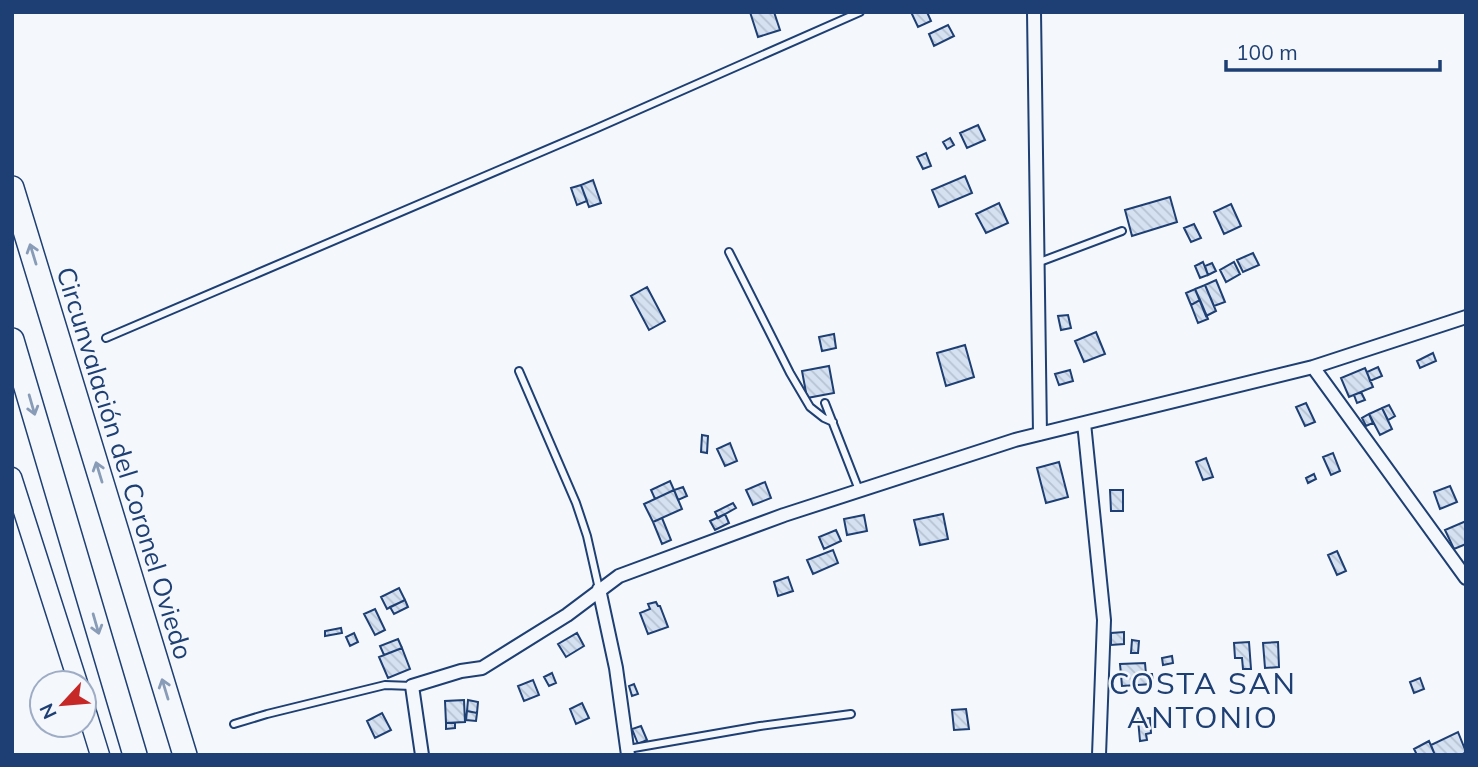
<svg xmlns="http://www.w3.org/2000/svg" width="1478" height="767" font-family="Mulish,sans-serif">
<defs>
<pattern id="building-back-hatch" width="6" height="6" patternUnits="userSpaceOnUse" patternTransform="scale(1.75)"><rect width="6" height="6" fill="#d5e0f0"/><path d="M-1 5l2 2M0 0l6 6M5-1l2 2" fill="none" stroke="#b6c1d1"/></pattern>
</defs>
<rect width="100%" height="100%" fill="#f4f7fb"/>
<path fill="url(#building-back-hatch)" stroke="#1d3f73" stroke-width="2" d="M750,12H774L780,30L758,37Z
M911,12H927L931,21L918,27Z
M948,25L954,36L934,46L929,34Z
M978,125L985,140L967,148L960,133Z
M950,138L954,145L947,149L943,142Z
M926,153L931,166L923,169L917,157Z
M965,176L972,193L939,207L932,190Z
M593,180L601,203L589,207L581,185Z
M581,185L587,201L577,205L571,188Z
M1170,197L1177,222L1132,236L1125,210Z
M999,203L1008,223L986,233L976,214Z
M1231,204L1241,226L1224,234L1214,212Z
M1194,224L1201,238L1191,242L1184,228Z
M1253,253L1259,265L1243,272L1237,260Z
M1203,262L1208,275L1200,278L1195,266Z
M1234,262L1240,274L1226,282L1220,270Z
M1212,263L1216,271L1208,275L1205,266Z
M1216,280L1225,302L1214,306L1205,285Z
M1205,285L1216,311L1206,316L1195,289Z
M647,287L665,321L649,330L631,296Z
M1195,289L1200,300L1191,305L1186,293Z
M1200,300L1208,319L1198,323L1191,305Z
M1068,315L1071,328L1061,330L1058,316Z
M1096,332L1105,354L1084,362L1075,341Z
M834,334L836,348L822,351L819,337Z
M965,345L974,377L946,386L937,353Z
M1433,353L1436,361L1420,368L1417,361Z
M829,366L834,393L807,398L802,371Z
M1378,367L1382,376L1370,381L1367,372Z
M1365,368L1373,387L1349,397L1341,378Z
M1070,370L1073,381L1059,385L1055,374Z
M1361,392L1365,400L1357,403L1354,395Z
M1306,403L1315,422L1305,426L1296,407Z
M1389,405L1395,416L1388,420L1382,408Z
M1382,408L1392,429L1380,435L1369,414Z
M1369,414L1373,423L1366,426L1362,418Z
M702,435L708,436L707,453L701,452Z
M730,443L737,461L725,466L717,449Z
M1333,453L1340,471L1331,475L1323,457Z
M1206,458L1213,477L1203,480L1196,462Z
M1059,462L1068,497L1046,503L1037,468Z
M1314,474L1316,479L1308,483L1306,478Z
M670,481L674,490L655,499L651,490Z
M765,482L771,498L753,505L746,490Z
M1450,486L1457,502L1440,509L1434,492Z
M683,487L687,496L678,500L674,490Z
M674,490L682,509L653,522L644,504Z
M1110,490H1123V511H1111Z
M733,503L736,508L718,518L715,512Z
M725,514L729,523L715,530L710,521Z
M943,514L948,539L920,545L914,520Z
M864,515L867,531L847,535L844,519Z
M662,518L671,540L662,544L653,522Z
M1466,521V544L1454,549L1445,530Z
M836,530L841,541L824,549L819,537Z
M833,550L838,563L813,574L807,560Z
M1337,551L1346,571L1337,575L1328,555Z
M788,577L793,591L778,596L774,582Z
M399,588L405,600L387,609L381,597Z
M405,600L408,607L394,614L390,607Z
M656,602L658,606H660L668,627L648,634L640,613L650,609L648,604Z
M375,609L385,630L375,635L364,614Z
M341,628L342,633L325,636V631Z
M1124,632V644L1111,645V633Z
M354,633L358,642L350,646L346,637Z
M577,633L584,646L566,657L558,644Z
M398,639L402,648L384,655L380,646Z
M1132,640L1139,641L1138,653H1131Z
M1249,642L1251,669H1243L1242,658H1235L1234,643Z
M1278,642L1279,667L1265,668L1263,643Z
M402,648L410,669L388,678L379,657Z
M1172,656L1173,663L1163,665L1162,658Z
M1145,663L1146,674H1152L1153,684L1122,686L1120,664Z
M552,673L556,683L549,686L544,677Z
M1420,678L1424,689L1414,693L1410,682Z
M533,680L539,695L524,701L518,686Z
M634,684L638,694L632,696L629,686Z
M464,700L465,722L446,723L445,701Z
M468,700L478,702L477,713L467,711Z
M582,703L589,718L576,724L570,709Z
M966,709L969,729L954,730L952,710Z
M467,711L477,713L476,721L466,720Z
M382,713L391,730L375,738L367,721Z
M1150,718L1151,733L1146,734L1147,740L1140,741L1138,719Z
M446,723H455V728L446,729Z
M641,726L647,740L638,744L632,729Z
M1458,732L1466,752L1461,755H1435L1431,745Z
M1429,741L1435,755H1417L1414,749Z"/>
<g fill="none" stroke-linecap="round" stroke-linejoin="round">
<g stroke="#1d3f73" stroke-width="10">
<path id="lane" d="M729,252L790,373L810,407L824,418L833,422
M1037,263L1122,231
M106,338L595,129L860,12
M519,371L576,503L587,536L599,589
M825,403L859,490
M234,724L267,714L385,685L412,686
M628,749L760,726L851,714"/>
</g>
<g stroke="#1d3f73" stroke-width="16">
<path id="street" d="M1034,12L1040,434
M1313,367L1466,578
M1084,423L1104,620L1099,755
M599,589L616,668L628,755
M422,755L412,686L461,671L482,668L567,615L619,576L784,515L1015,440L1313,367L1466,317"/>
</g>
<g stroke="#1d3f73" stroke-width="21">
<path id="secondary" d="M12,477L78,683
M84,703L100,755"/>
</g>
<g stroke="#1d3f73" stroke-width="26">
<path id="highway" d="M12,188L185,755
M12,340L135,755"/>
</g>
<use href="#lane" stroke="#f4f7fb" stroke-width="6"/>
<use href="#street" stroke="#f4f7fb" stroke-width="12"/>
<use href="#secondary" stroke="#f4f7fb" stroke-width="18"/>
<use href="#highway" stroke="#f4f7fb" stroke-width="23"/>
</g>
<defs><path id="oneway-shaft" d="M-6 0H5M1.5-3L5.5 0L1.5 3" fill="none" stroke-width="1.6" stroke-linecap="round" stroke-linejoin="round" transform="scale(1.75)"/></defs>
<g stroke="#889bb7">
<use href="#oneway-shaft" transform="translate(33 254) rotate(-107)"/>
<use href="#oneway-shaft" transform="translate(32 405) rotate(74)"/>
<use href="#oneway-shaft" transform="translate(99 472) rotate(-107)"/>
<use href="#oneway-shaft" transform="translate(96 624) rotate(74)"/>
<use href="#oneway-shaft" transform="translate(165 689) rotate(-107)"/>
</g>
<g text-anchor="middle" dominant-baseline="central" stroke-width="5" stroke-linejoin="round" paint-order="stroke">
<g font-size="26" fill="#1d3f73" stroke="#f4f7fb">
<text transform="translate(125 463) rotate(73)">Circunvalación del Coronel Oviedo</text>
</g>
<g font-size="30" letter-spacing="2" fill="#1d3f73" stroke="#f4f7fb">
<text x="1203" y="683">COSTA SAN<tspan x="1203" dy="34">ANTONIO</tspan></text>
</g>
</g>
<rect width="1478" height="767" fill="none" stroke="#1d3f73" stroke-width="28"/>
<g transform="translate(63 704) rotate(244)"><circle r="33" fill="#f4f7fb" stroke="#9eadc5" stroke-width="2"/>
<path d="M0-5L12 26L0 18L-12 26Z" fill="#c62828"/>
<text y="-10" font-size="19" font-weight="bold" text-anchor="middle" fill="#1d3f73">N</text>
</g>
<path d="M1226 60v10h214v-10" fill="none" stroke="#1d3f73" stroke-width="3.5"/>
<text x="1236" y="60" font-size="21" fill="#1d3f73" stroke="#f4f7fb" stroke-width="5" paint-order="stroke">100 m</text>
</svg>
